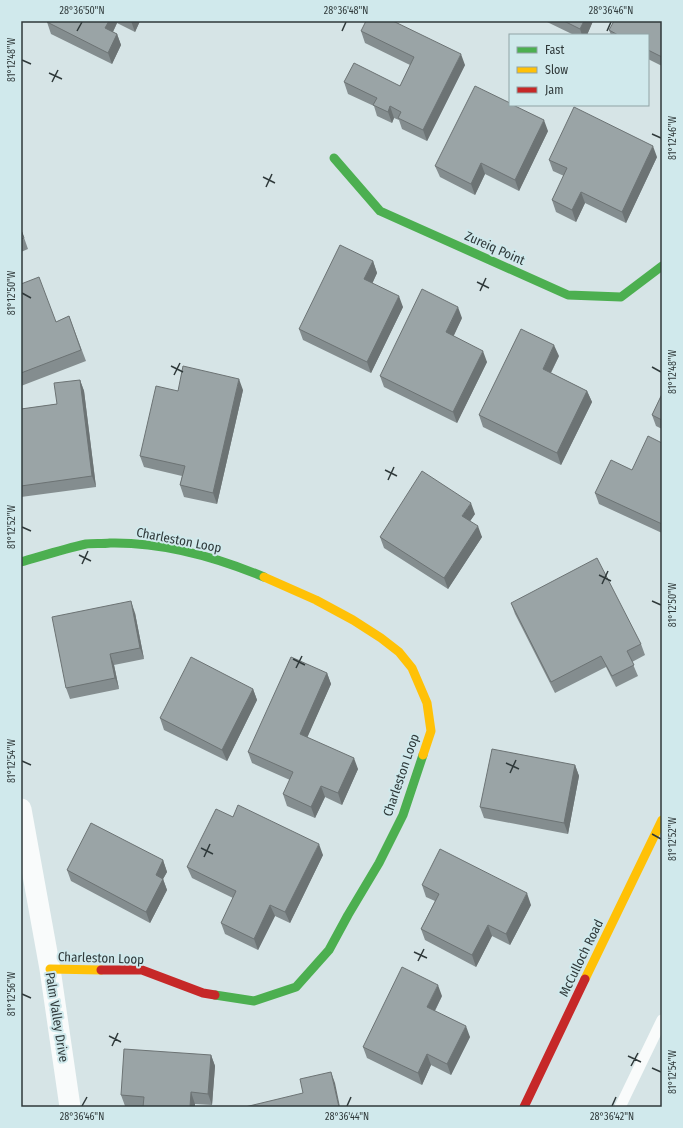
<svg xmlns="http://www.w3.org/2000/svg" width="683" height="1128" font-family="'Fira Sans Condensed',sans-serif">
<rect width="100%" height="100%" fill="#d6e4e6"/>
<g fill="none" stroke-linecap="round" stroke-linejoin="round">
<path stroke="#f9fbfb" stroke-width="11" d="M620,1107L662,1020"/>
<path stroke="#f9fbfb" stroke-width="21" d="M21,809L50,969L70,1107"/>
<path stroke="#4caf50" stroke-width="9" d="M334,158L380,211L568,295L621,297L662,266
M21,562C42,556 64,549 86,544C93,543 102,544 110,543C163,542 216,557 264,577
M215,995L254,1001L296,987L329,950L348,915L379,863L403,815L423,755"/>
<path stroke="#ffc107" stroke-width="9" d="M264,577L316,600L353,620L381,638L399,652L412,668L427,703L431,731L423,755
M50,969L101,970
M585,979L662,820"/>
<path stroke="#c62828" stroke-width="9" d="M101,970H142L203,993L215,995
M524,1107L585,979"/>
</g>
<path fill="#848d8f" d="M48,21H140L135,32L117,23L113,32L117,34L121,45L112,64L51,34L47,22Z
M545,21H593L587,35H574Z
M662,21V66L648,59V35H611L609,30Z
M361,31L465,65L427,141L402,129L399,120L394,118L392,123L377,116L374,106L348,94L344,82L400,86L410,65L365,43Z
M548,131L519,191L485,174L475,195L440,177L435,166Z
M657,157L626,223L585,203L576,222L556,212L552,200L564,176L553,171L549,160Z
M21,229L28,249L21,252Z
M373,261L377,273L372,283L403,307L371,373L303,340L299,329Z
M21,284L56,322L69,316L86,361L21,386Z
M462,318L453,336L487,362L457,423L384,387L380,376Z
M559,356L551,373L587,391L592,402L561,465L483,427L479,415Z
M80,380L84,391L96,487L21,497V409L57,404Z
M243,390L217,504L184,497L180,485L182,476L144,467L140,456L178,391Z
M662,394V429L656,426L652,415Z
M662,443V533L599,504L595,493L632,470Z
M475,514L470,521L482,537L448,589L384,548L380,537Z
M511,603L641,644L645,655L632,662L638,676L616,687L606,667L555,693L515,614Z
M135,613L144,659L114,665L119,689L70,699L66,688Z
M327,673L331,684L307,737L358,769L342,805L325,797L315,818L287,806L283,794L290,780L252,763L248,752Z
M253,689L257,700L227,761L164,730L160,718Z
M575,765L579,776L568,834L484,818L480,807Z
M233,817L323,855L290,923L275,916L258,950L225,934L221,923L233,898L192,878L187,867Z
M163,860L167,872L163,879L167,890L150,923L71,881L67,870Z
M422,885L531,905L510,945L492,936L476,967L425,940L421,929L435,901L426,897Z
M442,996L435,1011L470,1037L451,1075L431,1065L422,1085L367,1058L363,1047Z
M211,1055L215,1066L212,1105L195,1104V1107H136L125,1106L121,1095Z"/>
<path fill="#6c7374" d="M109,21H116L117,23L109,40L105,28Z
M131,21H140L135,32Z
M584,21H593L587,35H582L580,29Z
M117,34L121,45L112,64L108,53Z
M461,54L465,65L427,141L423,130Z
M390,106L394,118L392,123L388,112Z
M544,120L548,131L519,191L515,180Z
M653,146L657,157L626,223L622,212Z
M481,163L485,174L475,195L471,184Z
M581,192L585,203L576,222L572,210Z
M373,261L377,273L369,291L364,279Z
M399,296L403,307L371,373L367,362Z
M458,307L462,318L450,344L446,332Z
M554,345L559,356L547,380L543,369Z
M483,351L487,362L457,423L453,412Z
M239,379L243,390L217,504L213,493Z
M80,380L84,391L96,487L92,476Z
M587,391L592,402L561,465L557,453Z
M471,503L475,514L466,527L462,516Z
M478,526L482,537L448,589L444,578Z
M131,601L135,613L144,659L140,648Z
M110,654L114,665L119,689L115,678Z
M327,673L331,684L304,745L300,734Z
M253,689L257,700L227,761L222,750Z
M354,758L358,769L342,805L338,793Z
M575,765L579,776L568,834L564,823Z
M321,786L325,797L315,818L311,807Z
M319,844L323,855L290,923L285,912Z
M163,860L167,872L163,879L167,890L150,923L146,912L156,875Z
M527,893L531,905L510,945L506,934Z
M270,905L275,916L258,950L254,939Z
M488,925L492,936L476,967L472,955Z
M438,985L442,996L431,1018L427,1007Z
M466,1026L470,1037L451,1075L447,1064Z
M427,1054L431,1065L422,1085L418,1073Z
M211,1055L215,1066L212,1105L208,1094Z
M331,1072L335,1083L340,1107H339Z
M191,1092L195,1104V1107H190Z"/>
<path fill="#9aa4a6" stroke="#6c7374" d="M48,21H109L105,28L117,34L108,53L47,22Z
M366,21H393L461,54L423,130L398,118L401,112L390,106L388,112L373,105L377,98L344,82L354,63L400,86L414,57L361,31Z
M564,21H584L580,29Z
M614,21H662V57L648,50V35H618L609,30Z
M475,86L510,103V105H513L544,120L515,180L481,163L471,184L435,166Z
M574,107L653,146L622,212L581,192L572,210L552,200L567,168L549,160Z
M21,230L24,238L21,239Z
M340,245L373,261L364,279L399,296L367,362L299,329Z
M39,277L56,322L69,316L81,350L21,373V284Z
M422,289L458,307L446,332L483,351L453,412L380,376Z
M521,329L554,345L543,369L587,391L557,453L479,415Z
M183,366L239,379L213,493L180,485L185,466L140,456L156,386L178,391Z
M80,380L92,476L21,486V409L57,404L54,383Z
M662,394V420L652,415Z
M648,436L662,443V524L595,493L611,460L632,470Z
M422,471L471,503L462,516L478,526L444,578L380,537Z
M597,558L641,644L627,651L634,665L612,676L601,656L551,682L511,603Z
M131,601L140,648L110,654L115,678L66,688L52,617Z
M191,657L253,689L222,750L160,718Z
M291,657L327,673L300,734L354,758L338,793L321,786L311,807L283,794L293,772L248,752Z
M492,749L575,765L564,823L480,807Z
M238,805L319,844L285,912L270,905L254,939L221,923L236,891L187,867L216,809L233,817Z
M91,823L163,860L156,875L163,879L146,912L67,870Z
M440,849L527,893L506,934L488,925L472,955L421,929L439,894L422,885Z
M402,967L438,985L427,1007L466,1026L447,1064L427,1054L418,1073L363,1047Z
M124,1049L211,1055L208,1094L191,1092L190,1107H143L144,1097L121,1095Z
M331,1072L339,1107H245L303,1093L300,1079Z"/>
<path fill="none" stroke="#2f393a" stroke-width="1.5" d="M77,31L82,22M342,31L346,22M607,31L611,22M22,60L31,64M49,73L62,79M52,82L58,70M652,134L661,138M263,177L275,183M266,187L272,174M477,282L489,288M480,291L486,278M22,293L31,298M171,366L183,372M652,367L661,372M174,375L180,363M385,470L397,476M388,480L394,467M22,527L31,531M79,555L91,561M82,564L88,551M599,575L611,581M602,584L608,571M652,601L661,605M293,659L305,665M296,668L302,656M22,761L31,765M506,763L519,769M510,773L516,760M652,834L661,839M201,848L213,854M204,857L210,844M414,952L427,958M418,961L424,949M22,994L31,998M109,1036L121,1042M112,1046L118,1033M628,1056L641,1062M631,1066L638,1053M652,1068L661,1072M82,1106L87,1097M347,1106L351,1097M612,1106L616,1097"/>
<g text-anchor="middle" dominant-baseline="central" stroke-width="4" stroke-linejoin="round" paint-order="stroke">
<g font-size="13" fill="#2f393a" stroke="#d0e9ec">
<text transform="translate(495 248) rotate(24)">Zureiq Point</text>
<text transform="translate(179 540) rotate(11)">Charleston Loop</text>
<text transform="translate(401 775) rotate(-71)">Charleston Loop</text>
<text transform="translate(101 958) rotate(2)">Charleston Loop</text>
<text transform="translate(581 958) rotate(-64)">McCulloch Road</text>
<text transform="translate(57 1017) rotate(81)">Palm Valley Drive</text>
</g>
</g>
<rect width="683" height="1128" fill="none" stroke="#d0e9ec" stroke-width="44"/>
<rect x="509" y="34" width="140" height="72" fill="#d0e9ec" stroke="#90a3a5"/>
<rect x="517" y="47" width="20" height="6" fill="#4caf50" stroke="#90a3a5"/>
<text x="545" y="54" font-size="12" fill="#2f393a">Fast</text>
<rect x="517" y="67" width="20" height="6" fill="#ffc107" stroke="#90a3a5"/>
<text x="545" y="74" font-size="12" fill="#2f393a">Slow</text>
<rect x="517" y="87" width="20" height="6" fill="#c62828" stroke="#90a3a5"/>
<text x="545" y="94" font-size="12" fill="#2f393a">Jam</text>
<rect x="22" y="22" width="639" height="1084" fill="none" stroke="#2f393a" stroke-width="1.5"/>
<g font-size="10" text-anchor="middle" fill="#2f393a">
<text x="82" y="14">28°36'50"N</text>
<text x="346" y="14">28°36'48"N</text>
<text x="611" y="14">28°36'46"N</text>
<text transform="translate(11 60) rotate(-90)" y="4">81°12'48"W</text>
<text transform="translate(672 138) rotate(-90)" y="4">81°12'46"W</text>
<text transform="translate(11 293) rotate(-90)" y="4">81°12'50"W</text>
<text transform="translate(672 372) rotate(-90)" y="4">81°12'48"W</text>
<text transform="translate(11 527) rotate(-90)" y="4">81°12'52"W</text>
<text transform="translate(672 605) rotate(-90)" y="4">81°12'50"W</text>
<text transform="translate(11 761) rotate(-90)" y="4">81°12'54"W</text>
<text transform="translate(672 839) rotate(-90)" y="4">81°12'52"W</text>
<text transform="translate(11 994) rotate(-90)" y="4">81°12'56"W</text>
<text transform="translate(672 1072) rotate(-90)" y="4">81°12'54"W</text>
<text x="82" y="1120">28°36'46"N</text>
<text x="347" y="1120">28°36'44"N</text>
<text x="612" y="1120">28°36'42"N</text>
</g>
</svg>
